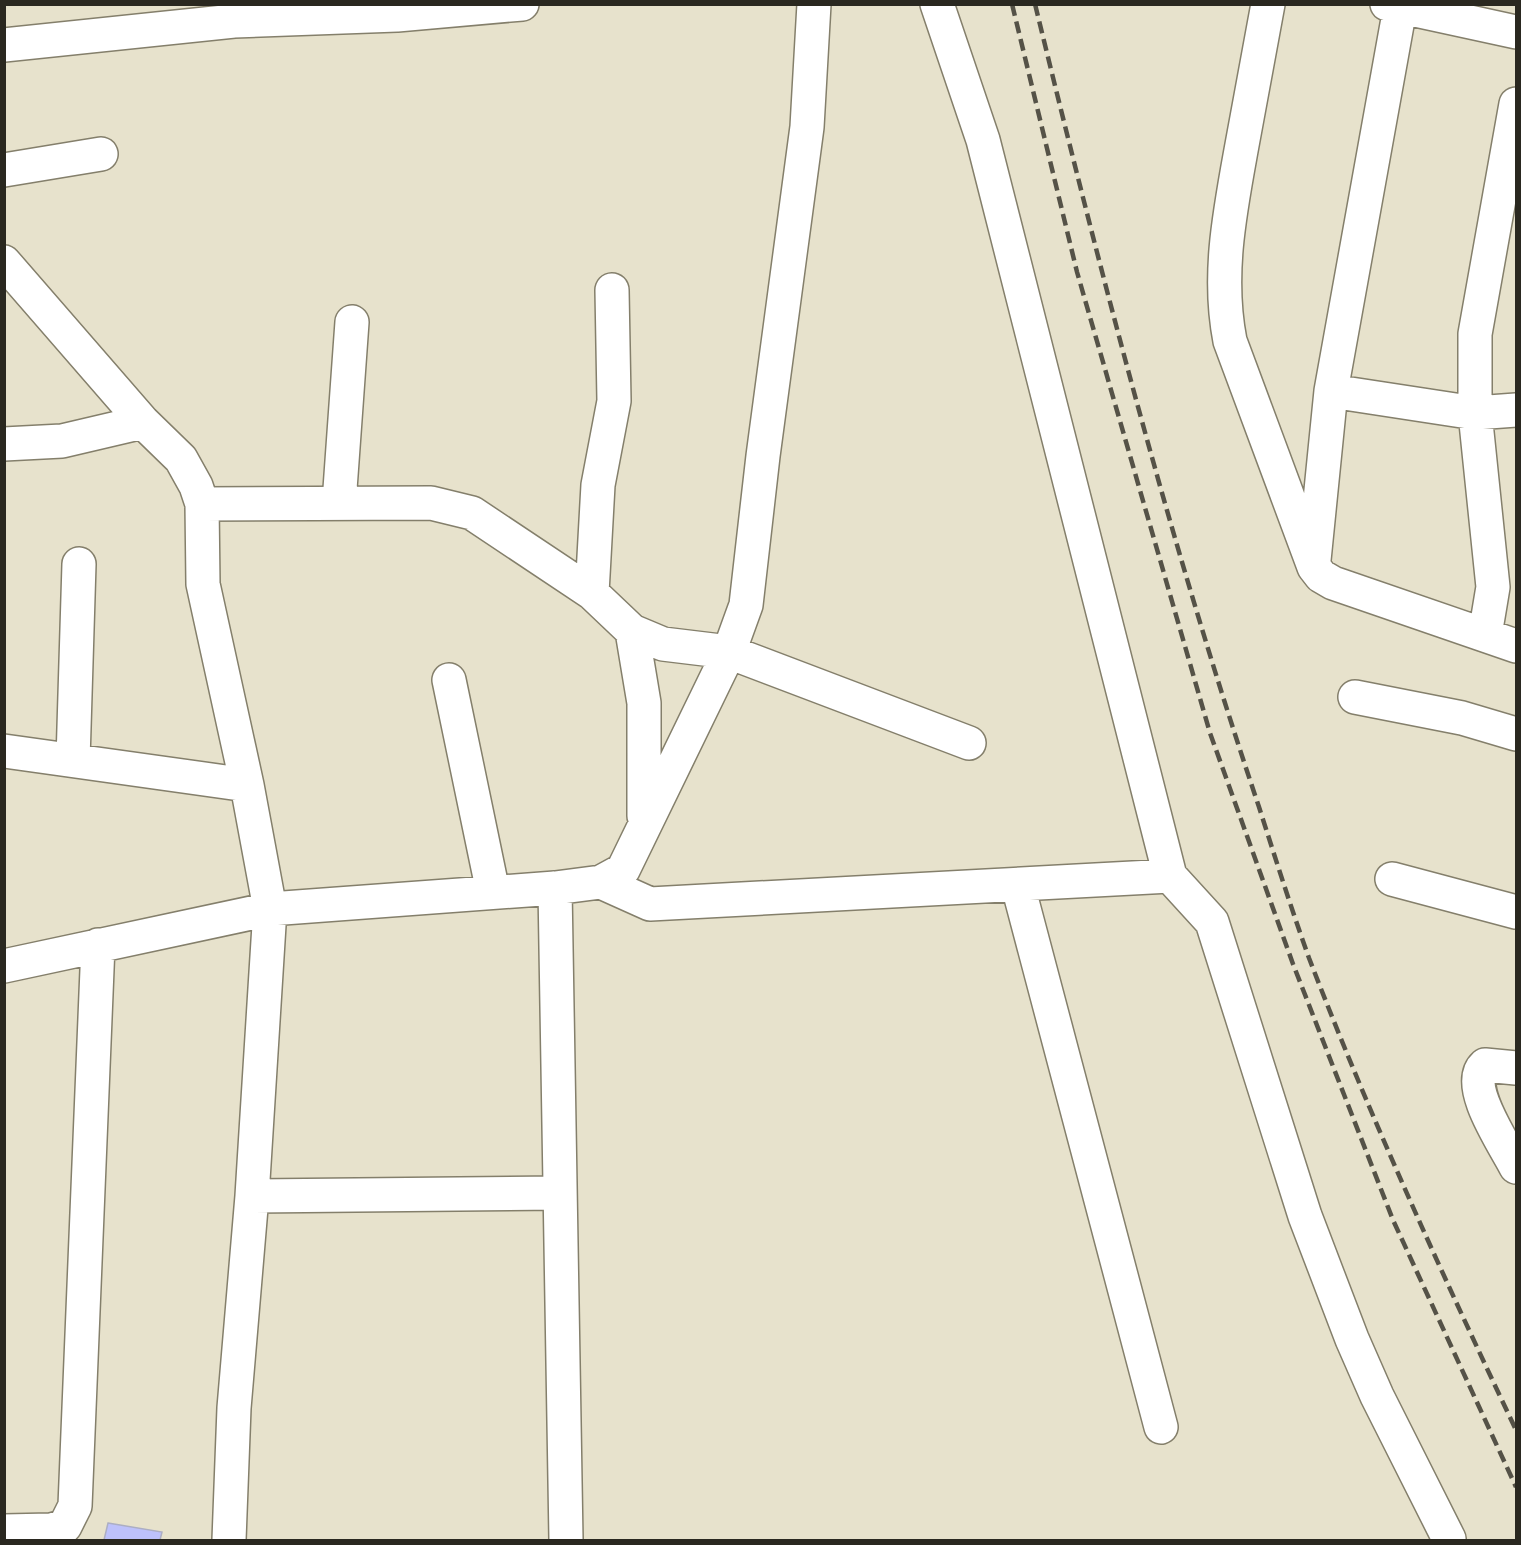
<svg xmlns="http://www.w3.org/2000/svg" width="1521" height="1545" font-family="'Open Sans',sans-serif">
<rect width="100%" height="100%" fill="#e7e2cc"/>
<path fill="#bdc1fb" stroke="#acaec3" stroke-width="1.5" d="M108,1523L162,1532L160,1540H104Z"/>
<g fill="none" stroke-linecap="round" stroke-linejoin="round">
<g stroke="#847f6b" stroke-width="36">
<path id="minor" d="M937,4L983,140L1170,876L1212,922L1305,1216L1352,1339L1377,1396L1449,1539
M1268,4C1259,51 1251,98 1242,145C1230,211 1217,275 1230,341L1314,567L1321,576L1333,583L1516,646
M1387,4L1516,32
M4,45L234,21L397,15L522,4
M4,170L101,154
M4,262L143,422L181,459L196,486L202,504L203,584L247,785L270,909L252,1196L234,1408L229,1540
M1331,391L1475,413L1516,410
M4,444L62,441L143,422
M339,503L352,322
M202,504L431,503L472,513L592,593L632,631L663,644L729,652L969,743
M1314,560L1331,391L1400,8
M592,593L598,485L614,401L612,290
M632,631L644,703V816
M1485,635L1493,587L1475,413V334L1516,104
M449,680L493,892
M1355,697L1462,718L1516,734
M4,751L247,785
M73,760L79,564
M1392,879L1516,912
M601,882L650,904L1170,876
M1018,886L1161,1427
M555,888L566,1540
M4,966L270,909L555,888L601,882L623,870L729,652L746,605L763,456L807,127L814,4
M1516,1068L1485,1065C1463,1085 1505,1145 1516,1167
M252,1196L560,1193
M4,1531L51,1530L65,1526L75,1506L98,945"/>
</g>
<use href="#minor" stroke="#fff" stroke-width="33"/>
<path stroke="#555247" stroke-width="4.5" stroke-dasharray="12 6" stroke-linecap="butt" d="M1012,4L1077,272L1210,733L1293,964L1393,1220L1516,1487
M1035,4C1101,275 1170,543 1259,807C1275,857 1291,908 1309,958C1370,1117 1443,1276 1516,1430"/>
</g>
<rect width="1521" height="1545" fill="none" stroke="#2a2820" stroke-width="12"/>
</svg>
